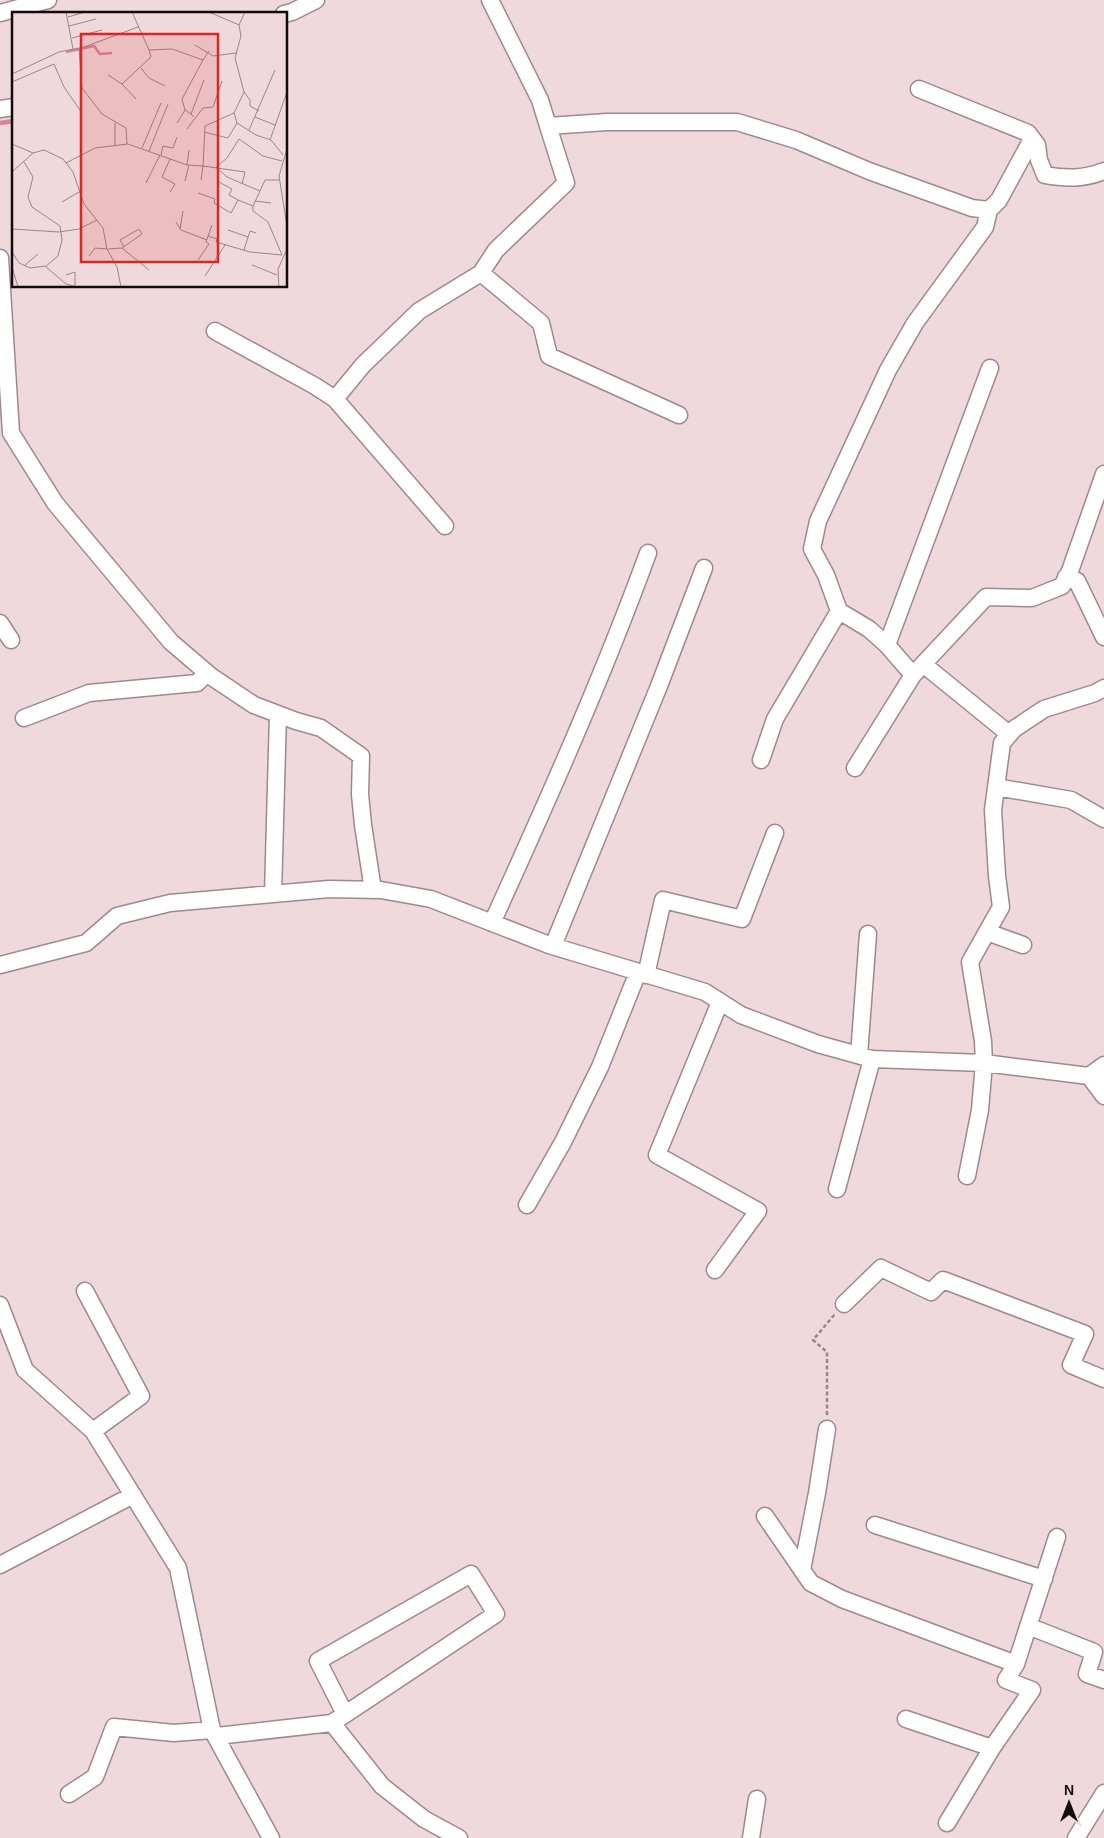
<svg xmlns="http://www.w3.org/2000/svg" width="1104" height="1838" font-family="Arial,sans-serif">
<rect width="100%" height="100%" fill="#efd9dc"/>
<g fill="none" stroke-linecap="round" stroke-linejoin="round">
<path stroke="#db8396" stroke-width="4.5" d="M0,123L14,121"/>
<g stroke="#9e898d" stroke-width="19">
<path id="minor" d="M490,0L540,100L548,126L607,122H737L796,140L869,171L972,208L989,210L999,200L1032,139
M0,13L48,0
M284,14L292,12L316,0
M919,89L1028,133L1037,145L1039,160L1045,175C1066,179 1084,179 1104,171
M0,109L14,107
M0,258L11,433L55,503L171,642L212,677L254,705L296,721L321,728L361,756L360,794L363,825L373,890
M481,273L541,323L549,356L679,415
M215,331L315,386L335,399L445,526
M335,399L363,365L419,311L481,273L496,250L566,183L548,126
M1066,577L1077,581L1104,637
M839,611L826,575L812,549L818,521L888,370L915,323L985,227L989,210
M0,623L11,640
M923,664L1009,734
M913,675L887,645L990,368
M24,718L89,693L197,683L207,673
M761,760L775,719L839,611L869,629L887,645
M855,768L913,675L986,597L1032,598L1062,586L1070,571L1104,474
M996,787L1071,800L1104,819
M273,894L278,714
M492,923C547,802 602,679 648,553
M987,932L1023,945
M553,946L659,686L704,568
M0,965L86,943L117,916L170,903L329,889L381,890L431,899L549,945L705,992L741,1015L818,1044L872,1059L984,1063L983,1041L970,962L1001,907L997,876L993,810L1002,743L1014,729L1044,709L1095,693L1104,688
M646,975L663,900L742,919L775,833
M859,1055L868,934
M1104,1065L1089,1076L1104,1096
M967,1176L980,1110L984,1063L1089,1076L1104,1080
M837,1189L872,1059
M527,1205L563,1142L600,1067L638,972
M715,1270L758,1211L657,1155L720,1002
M85,1291L141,1396L93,1431
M844,1304L881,1268L931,1292L943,1280L1085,1334L1071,1365L1104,1379
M0,1305L25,1370L93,1431L178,1568L212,1730L271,1838
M765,1516L811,1583L842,1599L1016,1664
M875,1525L1044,1579
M0,1565L133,1495
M802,1570L817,1493L827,1429
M1028,1626L1094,1652L1087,1674L1104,1680
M906,1719L992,1748
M332,1723L496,1614L471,1574L318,1661L345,1714
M217,1736L332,1723L382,1786L424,1819L459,1838
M69,1794L95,1777L114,1727L174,1733L212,1730
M947,1823L992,1748L1032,1690L1006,1680L1016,1664L1057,1537
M751,1838L757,1799
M1076,1838L1104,1793"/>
</g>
<path stroke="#98888a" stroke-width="2.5" stroke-dasharray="4 2.5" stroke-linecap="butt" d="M827,1415V1352L813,1340L835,1314"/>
<use href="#minor" stroke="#fff" stroke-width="16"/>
</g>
<g transform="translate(12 12)">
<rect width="275" height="275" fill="#efd9dc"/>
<path fill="none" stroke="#db8396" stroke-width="2.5" d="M54,40L82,34L88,42L100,41"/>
<path fill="none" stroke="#978789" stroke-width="1" d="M54,0L61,37M120,0L137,38L160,37L191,48L197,39M197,0L227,13M233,0L227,13L229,24L223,46L232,80L238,88V94L247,99M56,5L73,0M57,14L84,7M60,26L90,18M183,33L201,44L224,41M67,36L70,76L90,102L114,116L115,132M129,56L137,66L153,74M0,62L47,40L72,35L126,15M96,63L110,72L124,87M0,70L42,52L52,75L70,101M110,72L139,45L137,38M173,98L170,87L191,48M182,105L179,102L192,68M243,105L263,113M165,111L173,98L179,102M225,111L222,101L232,80M175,117L191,96L201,95L210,69M237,118L263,58M192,120L216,126L225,111L244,123L259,128L271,143M258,128L275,80M0,132L21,141L32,138L51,147L61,160L72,192L91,216L95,237L105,255L109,275M103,133V111M130,136L149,91M275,137L267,164L275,214M137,139L156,92M149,143L151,134L161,136L165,125M12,150L21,165L16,185L20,195L48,214L50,228L46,244L33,255M54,151L83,136L116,132L175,153L191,154L193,114L222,101M175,153L177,138M0,160L21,141M189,168L191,154L233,160L230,172M173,169L177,153M207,170L220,177L217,183L226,188M134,171L148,143M248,179L253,168H267M158,180L163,172L150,165L158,147M186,181L203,187L202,191L219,201L226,188L241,194V199L256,210L270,243M243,189L259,191M50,190L67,180M241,194L248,179L215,165L204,155L215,146L227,127L251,144L270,149M164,210L169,218L195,228M0,217L47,220L67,217L85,208M168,217L171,199M216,218L236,225M196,224L205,227L204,230L238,240L270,243M110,236L130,222L127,217L108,228L112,235M96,237L110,236L137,258M232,238L238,219L244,221M0,240L7,251L18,256L33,254L54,272L66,275M77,244L83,236L95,237M186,248L197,232L194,230L200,213M13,253L26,242M240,253L265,263M0,255L6,275M54,263L63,260V273M193,264L213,233M267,275L266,257L275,237"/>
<path fill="#d62828" fill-opacity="0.15" stroke="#d62828" stroke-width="2.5" d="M69,22H206V250H69Z"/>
<rect width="275" height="275" fill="none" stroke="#120b0c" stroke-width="2.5"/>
</g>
<g transform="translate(1069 1803)" stroke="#efd9dc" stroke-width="4" paint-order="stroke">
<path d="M0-4L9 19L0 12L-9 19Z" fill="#120b0c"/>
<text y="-8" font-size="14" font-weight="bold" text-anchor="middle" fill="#120b0c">N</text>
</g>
</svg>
